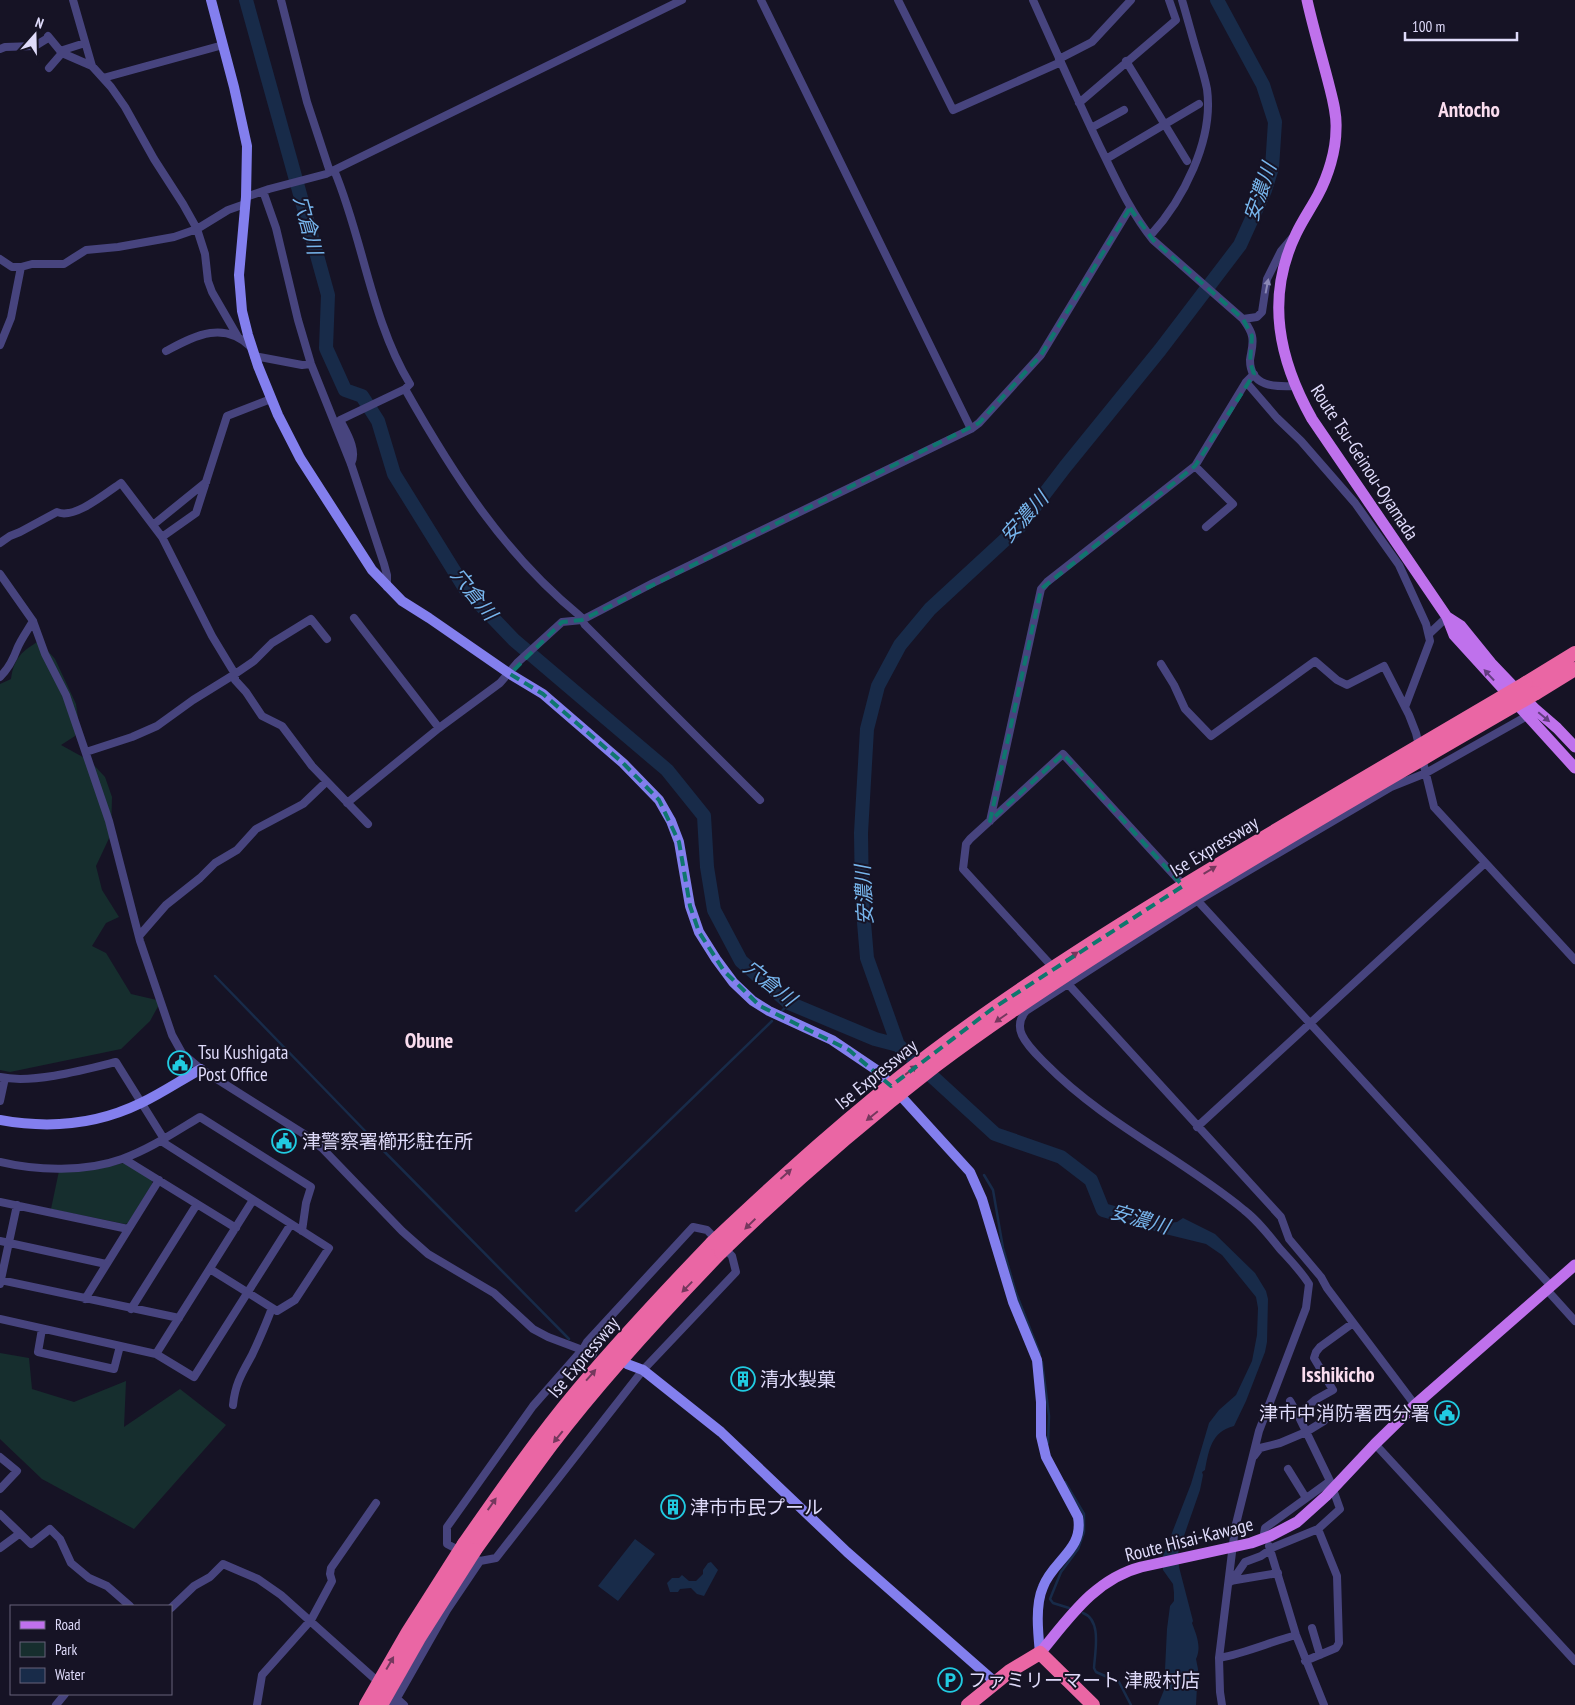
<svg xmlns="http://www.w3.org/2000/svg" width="1575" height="1705" font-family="'PT Sans Narrow','Noto Sans JP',sans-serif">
<rect width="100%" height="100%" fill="#161325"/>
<path fill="#162e2e" d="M39,641L55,659L76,704L78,718L75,736L61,745L90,761L105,777L112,797L111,834L96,866L102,890L119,917L106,923L92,946L106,953L131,994L161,1001L150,1021L121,1049L10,1072L0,1070V684L11,679C14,658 22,651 39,641Z
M124,1163L152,1180V1184L128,1223L125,1224L51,1209L59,1171L93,1170Z
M0,1353L29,1358L32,1389L74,1402L126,1381L124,1427L180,1389L226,1425L134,1529L42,1479L0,1439Z"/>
<path fill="#182b49" d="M1107,1208L1146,1216L1169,1223L1177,1222L1183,1218L1215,1234L1255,1273L1266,1291L1268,1299L1267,1342L1265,1352L1246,1401L1234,1426C1211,1432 1209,1450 1205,1470L1202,1472L1203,1475L1200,1490L1178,1553L1179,1567L1193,1621L1192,1623C1196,1634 1202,1647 1196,1659L1198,1669L1196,1705H1158L1164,1690L1167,1629L1170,1606L1174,1601V1593L1173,1584L1163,1570V1556L1191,1484L1209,1423L1219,1410L1236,1395L1252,1361L1257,1335L1258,1308L1256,1297L1222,1255L1206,1244L1157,1232L1131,1220L1100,1213Z
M635,1539L655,1554L618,1601L598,1586Z
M711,1562L718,1570L704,1596L697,1594L691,1588L680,1589L678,1592H670L667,1583L672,1578H679L682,1575L689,1581H696L703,1574V1570L708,1563Z"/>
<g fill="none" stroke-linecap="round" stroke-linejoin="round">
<path stroke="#182b49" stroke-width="2.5" d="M215,976L369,1135
M781,1012L789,1003
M374,1141L569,1339
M984,1175L993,1190L1003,1248L1016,1293L1040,1354
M576,1211L772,1021
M1042,1362L1049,1416L1048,1443
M1065,1482L1084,1514V1532L1078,1549L1061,1572L1050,1599L1053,1603L1069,1608
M1083,1613C1102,1620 1095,1651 1094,1668L1096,1672L1119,1682L1131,1705"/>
<path stroke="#182b49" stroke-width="14" d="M246,0L328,295L326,348L345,390L362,396L378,421L394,474L466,590L514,640L667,770L704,816L707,867L714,910L741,961L789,1003L875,1039L898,1045
M1121,1215L1103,1210L1091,1180L1061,1157L995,1134L898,1045L867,958L862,899L861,833L867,729L878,686L900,645L930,609L1020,526L1065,467L1160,350L1240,245L1265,190L1272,168L1275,122L1263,85L1217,0"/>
<path stroke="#47447e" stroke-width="8" d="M73,0L92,66L111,87L125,107L154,159L183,204L197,229L205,254L208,281L212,292L238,337
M281,0L307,102L330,172
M761,0L971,429
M898,0L953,110L1061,62
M1033,0C1055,49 1077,99 1100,147C1117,181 1129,210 1153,240L1243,319C1247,325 1251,330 1252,336C1254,344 1251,352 1250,360C1250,387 1275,387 1295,386
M48,36L62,53L92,66
M0,49L5,47L35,46L48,38
M60,51L85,43
M1059,59L1092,42L1131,0
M1126,61L1187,161
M49,68L62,53
M103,78L223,45
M1079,103L1176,20L1169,0
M1091,128L1124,110
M1106,159L1199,104
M334,170C363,238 371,320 410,384L405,389L340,420C346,432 358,450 351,464
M263,191L276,228L298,320L311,364L351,464L384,564L387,575V587
M246,197L269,189L326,174L682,0
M1150,236C1183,200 1214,140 1207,89C1205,79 1202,69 1199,59C1193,40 1188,20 1182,0
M0,259L12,267H21L32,264H64L86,250L118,247L174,237L197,229L228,210L245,204
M1243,319L1257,317L1262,312L1267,279L1281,251L1292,238
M0,345L11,318L21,267
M166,351C195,336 223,320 251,347
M254,356L302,365L311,364
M1246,382L1277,418L1301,441L1355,503L1399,565L1426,624L1430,641L1405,707
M405,389C453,474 504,554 580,616L585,625L760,800
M1195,466L1233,504L1206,527
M153,525L206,482
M162,537L196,513L227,416L271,399
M0,543L10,536L20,532L57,512C74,520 106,493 121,483L162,537L212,636L235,674V680L246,692L262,716L282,726L312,766L368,824
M0,574L33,621L45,654L66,695L109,821L140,941L172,1035L182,1053L201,1069L304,1134L322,1148L402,1231L428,1254L494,1293L533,1329L548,1337L593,1354
M354,618L439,728
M1429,634L1447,617
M1161,664L1174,685L1185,709L1211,736L1315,661L1337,680L1347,685L1384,666L1409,715L1416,733L1434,807L1575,960
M0,677C8,669 13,660 17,649C21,639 28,630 33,621
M86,752L132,737L157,726L193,700L235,674L254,661L272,643L311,619L327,639
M347,803L439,728L500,683L517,663L562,622L582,620L653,583L971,429L979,423L1041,355L1130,208
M990,821L1041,589L1047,582L1195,466L1246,382L1254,374
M139,936L166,905L200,878L215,863L237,850L256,829L303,804L326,782
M0,1077C32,1084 84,1070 116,1062L164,1139
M0,1101L5,1078
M1197,1127L1485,863
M161,1141L329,1248L295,1300L277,1311L210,1269
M124,1159L236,1228
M0,1162C37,1171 86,1172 122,1159C150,1149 175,1132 200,1117L311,1187L306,1203L302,1231
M0,1202L128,1229
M693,1227L707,1230L732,1256L736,1272L643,1370L496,1558L480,1561L447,1544V1527L533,1406L583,1349L587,1342Z
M0,1241L106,1264
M0,1280L179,1318
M0,1284L17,1205
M1547,1290L1575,1321
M85,1299L159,1180
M131,1309L197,1204
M0,1319L156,1354L194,1377L291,1224
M42,1329L38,1352L114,1369L120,1346
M156,1354L253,1200
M1290,1401L1298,1415
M233,1405C235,1384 242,1373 252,1355C259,1340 266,1324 272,1308
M1415,1405L1327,1288L1321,1277L1289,1239L1281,1217L963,869L966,844L970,839L1063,754L1551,1286
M1375,1444L1575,1661
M1254,1456L1260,1448L1280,1443L1306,1432L1324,1421
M0,1457L17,1471L0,1489
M1288,1469L1306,1498
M0,1514L31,1544L50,1529L60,1539L71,1563L89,1578L107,1586L130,1606
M1264,1534L1265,1528L1330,1481
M1269,1546L1296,1635L1324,1705
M0,1548L19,1534
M1230,1581L1278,1573
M1232,1581L1245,1562L1261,1556L1274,1547L1318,1529L1340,1509L1330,1481L1298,1415L1315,1400L1333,1390L1314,1358L1316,1352L1320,1347L1353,1323
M171,1608L194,1586L210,1577L223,1564L258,1579L281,1595L404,1705
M1312,1628L1320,1655
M1219,1658C1246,1653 1270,1642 1296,1635
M1305,1661L1336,1648L1339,1643L1337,1576L1318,1529
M56,1705L65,1694
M257,1705L262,1675L311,1620L332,1581L330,1574L331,1568L376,1503
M393,1705L447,1610L480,1561
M1222,1705L1220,1692L1219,1658L1235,1528L1259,1431L1306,1308L1309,1284C1301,1271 1290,1260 1280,1249C1269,1235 1258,1221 1244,1210C1181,1158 1104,1123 1046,1064C1038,1056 1027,1046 1022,1035C1018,1026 1020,1018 1026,1011L1197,901L1391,787L1426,773L1527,716"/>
<path stroke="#837fee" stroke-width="10" d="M211,0L234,87L247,146L246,197L239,275L242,311L248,335L258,366L278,415L300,458L372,570L402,601L429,618L510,674L543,694L623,763L659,800L671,821L679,842L690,906L699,932L716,959L733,982L753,1001L769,1011L832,1040L878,1071L970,1172L982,1199L1013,1302L1037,1360L1041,1402V1436L1046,1457L1078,1517C1084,1550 1053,1560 1043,1587C1035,1605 1038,1633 1040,1653
M0,1120C49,1129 96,1125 141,1103C162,1093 181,1080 201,1069
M627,1364L643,1370L721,1432L847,1552L995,1682"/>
<path stroke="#bf71ec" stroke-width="11" d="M1307,0C1313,27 1321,54 1328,81C1332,97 1337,113 1336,129C1336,151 1328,176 1318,195C1311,208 1302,221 1296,234C1265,298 1279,360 1312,419L1447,617L1454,635L1575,768
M1447,617L1461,626L1491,663L1535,709L1557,728L1575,747
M1040,1653C1069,1618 1095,1579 1141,1567L1251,1543L1270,1536L1297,1522L1326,1496L1375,1444L1415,1405L1575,1265"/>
<path stroke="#ea66a4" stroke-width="14" d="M1526,683L1575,653
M1536,693L1575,669
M464,1544C501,1491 537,1439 578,1390C621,1339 666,1291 712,1243
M475,1550C500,1515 525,1480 551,1445C603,1377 661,1314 721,1252
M968,1705L1010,1671L1040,1653L1093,1705"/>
<path stroke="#ea66a4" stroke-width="14" d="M712,1243C782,1177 853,1112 930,1054C1030,979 1136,914 1243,850C1337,794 1432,738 1526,683
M721,1252C789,1186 860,1124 935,1066C1005,1013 1080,965 1154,919C1280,841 1408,767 1536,693
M366,1705L408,1632L464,1544
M381,1705L419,1638L475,1550"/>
</g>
<defs><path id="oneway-solid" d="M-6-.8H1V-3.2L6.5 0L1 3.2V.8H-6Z" transform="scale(1.25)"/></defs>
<use fill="#8b88b6" href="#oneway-solid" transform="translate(1267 286) rotate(-79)"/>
<g fill="#623d7f">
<use href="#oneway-solid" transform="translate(1489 675) rotate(-133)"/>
<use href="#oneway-solid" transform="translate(1544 717) rotate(40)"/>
</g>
<g fill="#75385e">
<use href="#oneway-solid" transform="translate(1210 870) rotate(-31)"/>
<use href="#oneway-solid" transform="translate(1072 956) rotate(-34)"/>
<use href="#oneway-solid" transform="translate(1001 1018) rotate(145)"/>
<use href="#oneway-solid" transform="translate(911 1070) rotate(-39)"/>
<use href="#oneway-solid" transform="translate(872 1116) rotate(141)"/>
<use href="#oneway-solid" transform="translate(786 1174) rotate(-42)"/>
<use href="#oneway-solid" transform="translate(750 1224) rotate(136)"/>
<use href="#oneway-solid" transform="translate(687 1287) rotate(134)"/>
<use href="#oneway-solid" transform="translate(591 1375) rotate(-49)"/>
<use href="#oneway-solid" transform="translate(558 1437) rotate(129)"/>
<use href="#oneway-solid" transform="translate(492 1504) rotate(-55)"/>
<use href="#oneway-solid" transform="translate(390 1663) rotate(-60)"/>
</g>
<path fill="none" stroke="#0f766e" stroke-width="4" stroke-dasharray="10 6" stroke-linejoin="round" d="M1130,208L1153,240L1243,319L1252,336L1250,362L1254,374L1195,466L1041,589L990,821L1063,754L1183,886L992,1009L891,1086L849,1050L760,1006L724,971L699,932L690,906L679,842L659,800L623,763L543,694L510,674L562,622L582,620L979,423L1041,355Z"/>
<defs>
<g id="civic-ring" transform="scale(1.25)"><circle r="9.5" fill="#161325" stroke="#21cbe1" stroke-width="1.5"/><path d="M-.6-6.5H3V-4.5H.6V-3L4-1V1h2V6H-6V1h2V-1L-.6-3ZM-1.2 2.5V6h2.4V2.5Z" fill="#21cbe1"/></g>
<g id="building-ring" transform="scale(1.25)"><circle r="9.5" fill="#161325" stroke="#21cbe1" stroke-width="1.5"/><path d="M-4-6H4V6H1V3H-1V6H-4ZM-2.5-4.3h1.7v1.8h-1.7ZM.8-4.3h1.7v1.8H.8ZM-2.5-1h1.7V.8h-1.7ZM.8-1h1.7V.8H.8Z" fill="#21cbe1"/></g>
<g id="parking-ring" transform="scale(1.25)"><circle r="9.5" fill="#161325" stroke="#21cbe1" stroke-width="1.5"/><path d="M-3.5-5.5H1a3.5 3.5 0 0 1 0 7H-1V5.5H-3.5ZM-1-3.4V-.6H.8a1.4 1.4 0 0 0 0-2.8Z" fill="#21cbe1"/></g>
</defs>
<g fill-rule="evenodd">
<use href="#civic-ring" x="180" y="1063"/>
<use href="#civic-ring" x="284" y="1141"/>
<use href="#building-ring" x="743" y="1379"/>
<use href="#civic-ring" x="1447" y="1413"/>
<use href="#building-ring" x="673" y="1507"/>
<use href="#parking-ring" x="950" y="1680"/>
</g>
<g text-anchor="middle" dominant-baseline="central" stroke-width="4" stroke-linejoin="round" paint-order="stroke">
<g font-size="19" fill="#dfdbfa" stroke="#161325">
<text transform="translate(1365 462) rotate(57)">Route Tsu-Geinou-Oyamada</text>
<text transform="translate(1214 846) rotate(-31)">Ise Expressway</text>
<text transform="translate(876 1074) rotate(-39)">Ise Expressway</text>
<text transform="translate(583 1357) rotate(-50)">Ise Expressway</text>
<text transform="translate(1189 1539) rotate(-14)">Route Hisai-Kawage</text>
</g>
<g font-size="19" fill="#dfdbfa" stroke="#161325" text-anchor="start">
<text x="198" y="1052">Tsu Kushigata<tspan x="198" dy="22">Post Office</tspan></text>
<text x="302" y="1141">津警察署櫛形駐在所</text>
<text x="760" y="1379">清水製菓</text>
<text x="1430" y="1413" text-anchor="end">津市中消防署西分署</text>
<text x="690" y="1507">津市市民プール</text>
<text x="968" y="1680">ファミリーマート 津殿村店</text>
</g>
<g font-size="20" font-style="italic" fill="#77b5ec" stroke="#161325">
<text transform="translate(1260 192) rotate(-71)">安濃川</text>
<text transform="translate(308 225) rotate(75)">穴倉川</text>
<text transform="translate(1024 517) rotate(-48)">安濃川</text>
<text transform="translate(474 594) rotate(51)">穴倉川</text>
<text transform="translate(864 895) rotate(-93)">安濃川</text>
<text transform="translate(770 983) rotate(38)">穴倉川</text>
<text transform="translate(1140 1219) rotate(16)">安濃川</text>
</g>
<g font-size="21" font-weight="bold" fill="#faddef" stroke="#161325">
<text x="1469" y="109">Antocho</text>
<text x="429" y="1040">Obune</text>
<text x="1338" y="1374">Isshikicho</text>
</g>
</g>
<rect x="10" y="1605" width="162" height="90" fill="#161325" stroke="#66637a"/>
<rect x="20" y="1621" width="25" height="8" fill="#bf71ec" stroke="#66637a"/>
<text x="55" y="1630" font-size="15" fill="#dfdbfa">Road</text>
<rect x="20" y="1642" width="25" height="15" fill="#162e2e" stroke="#66637a"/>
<text x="55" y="1655" font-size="15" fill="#dfdbfa">Park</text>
<rect x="20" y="1668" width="25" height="15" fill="#182b49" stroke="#66637a"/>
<text x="55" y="1680" font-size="15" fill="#dfdbfa">Water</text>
<g transform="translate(35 35) rotate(20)" stroke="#161325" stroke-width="4" paint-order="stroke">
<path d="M0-4L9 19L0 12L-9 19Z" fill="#dfdbfa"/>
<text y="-8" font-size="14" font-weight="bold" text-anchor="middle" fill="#dfdbfa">N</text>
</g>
<path d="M1405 32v8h112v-8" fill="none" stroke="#dfdbfa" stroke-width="2.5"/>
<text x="1412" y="32" font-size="15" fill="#dfdbfa" stroke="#161325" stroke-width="4" paint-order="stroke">100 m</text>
</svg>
